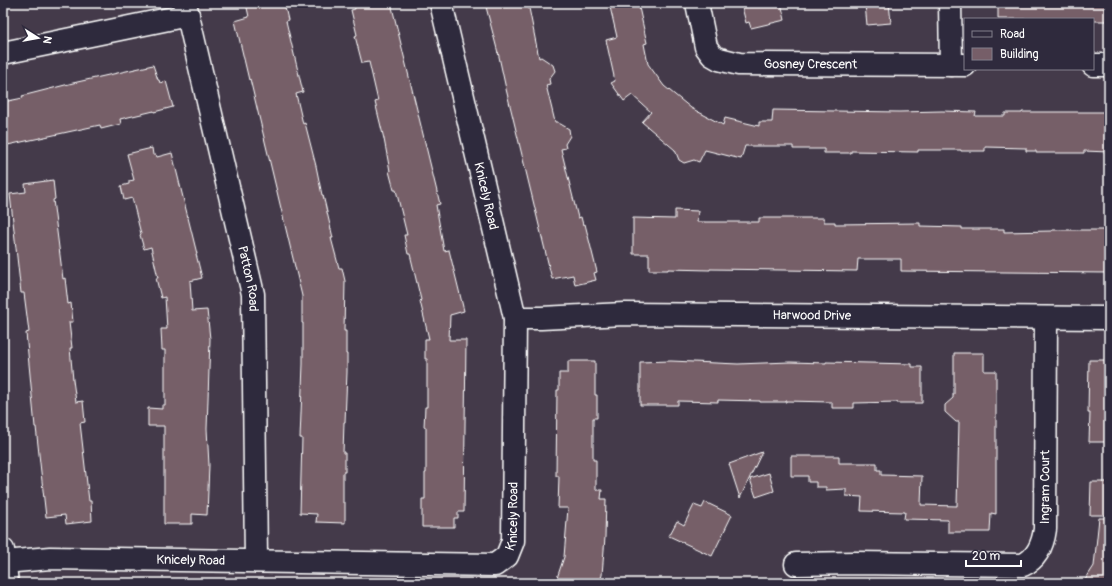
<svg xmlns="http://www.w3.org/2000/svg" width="1112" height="586" font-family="Pangolin,sans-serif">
<rect width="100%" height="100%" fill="#443a4a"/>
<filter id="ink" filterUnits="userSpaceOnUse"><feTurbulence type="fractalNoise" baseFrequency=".025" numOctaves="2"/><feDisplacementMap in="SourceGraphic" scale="8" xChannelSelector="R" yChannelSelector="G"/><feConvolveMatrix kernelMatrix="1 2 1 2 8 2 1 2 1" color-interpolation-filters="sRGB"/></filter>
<g filter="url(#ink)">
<path fill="#765e68" stroke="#fff" d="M246,3H284L288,20L286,21L303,92L296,94L303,124L305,123L316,166L322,195H323L333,238H331L339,268H342L345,281L344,331H346V354H347V372L345,422H344L343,453H345V472H343V503H345V523L316,522L317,514L300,513L302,438H300L303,364V323H302V296L256,104L250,79L249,80L235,21L249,17Z
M354,3H391L440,204L436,205L444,251L449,250L464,311L450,315L449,340H466L464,512H458V518H454V527H422V499H425V473H426V427H424L425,407H427V359H425V339H429L420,301L421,300L410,254H408L404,235H407L396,190H394L389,171H390L384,139L375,102L378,101L369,62L362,63L355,36L357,35L351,10L355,9Z
M485,3H505L506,7L521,3H528L539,58L541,57L553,65L555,71L549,79L550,84L546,85L555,122H557L569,129L570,136L565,144L566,148L561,149L578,218L581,217L583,225L585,224L597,272L594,273L596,280L575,285L573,275L552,279L506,89L498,52V53Z
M627,3H638L647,43L644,44L648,64L664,86L691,108L723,125L725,118L759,126V122H772L773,110L899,112L942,111L976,112L975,116H1005V113H1022V112H1107V116H1109V152L1084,151V153H1036V151H1026V148L985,147V151H961V150H918V152L851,151V153H824V149H793V146H745L741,159L705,150L699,162L694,160L684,163L679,160L675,150L642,122L651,112L632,95L624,101L611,83L615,81L606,40L617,37L610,7Z
M741,3H781L785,20L751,28L749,22L746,23Z
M882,3H889L891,23L867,25L865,4Z
M998,3H1108V21H1093V19H998Z
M153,65L158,80H159L160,83L166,81L173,107L154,112V111L120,119L121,124L101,129L100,125L3,146V102L23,98L22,96L73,83Z
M152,148L153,155H156L157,157L172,153L197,254H196L202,278L190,281L192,311L207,310L210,339L207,429L209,465L207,515L192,514V524H164V426H148V408L162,409V405H165V350H162L161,329H167L165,297L161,298L156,278H158L151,247L144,249L140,235L141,234L132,198L124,200L121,186L129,184V181L134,180L127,154Z
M53,180L55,199L53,200L55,216L63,279L65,278L68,304L71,303L73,322H69L72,348H70L73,380L76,402L83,401L85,422L80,423L89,501H91L92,521L66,524L65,515L46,517L36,427H35L26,333L29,332L24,293H21L10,194L26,192L25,184Z
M675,210L698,211L697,222H759V218H824V222H835V224L920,223V226L962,227V229H1004V232L1052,231V230H1109V273L901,271V259H858L857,271L710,269V270L668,269V270H649V254H633V218L675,219Z
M954,353H984V371H996V514L991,513L990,532H948V520L904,519L905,512L861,511L862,497L846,496V489L826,490V487H816V482H808V476H791V456H839V463H877V470H881V475L922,476L921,505L957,506L959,422H956L945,412V405L953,398V394H954Z
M1089,360H1109V442H1089L1090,413H1088Z
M568,361H595V395H597V418H593V460H596V490H602L601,499H606L605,537L602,575L599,583H572L557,578L564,557L568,508H558L559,476H556L557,390H559V373H568Z
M671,361L738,364L790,362L826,363V362L912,364V367H922V403H897V402L854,403V408H832V402L786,401V402H760V401L718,400V402L678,401V405H640V362Z
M762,452L740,498L729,464Z
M769,473L774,491L756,497L750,479Z
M1091,482H1109V515H1090Z
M705,502L732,515L712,556L669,536L677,521L684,525L694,505L702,508Z
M1099,518H1109V583H1083L1094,566Z"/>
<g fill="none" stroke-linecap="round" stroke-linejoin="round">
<g stroke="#fff" stroke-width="25">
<g id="minor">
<path id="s1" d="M185,3L253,294L256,561"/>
<path id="s2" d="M697,3L706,47L712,55L719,59L739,64L965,65"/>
<path d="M950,3L951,65"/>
<path d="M3,53L188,15"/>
<path d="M1093,65H1109"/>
<path id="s3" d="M515,318H541L624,314L1109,318"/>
<path d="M3,550L7,583"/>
<path id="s4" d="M4,562L50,558L495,565L507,556L513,541L515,318L441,3"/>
<path id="s5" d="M796,564L854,563L1023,565C1038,558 1043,544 1045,529L1046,318"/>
</g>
</g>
<use href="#minor" stroke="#2f2a3d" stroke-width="22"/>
</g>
</g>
<g text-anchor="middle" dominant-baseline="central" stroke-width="3.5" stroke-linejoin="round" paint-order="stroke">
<g font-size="13" fill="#fff" stroke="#2f2a3d">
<text stroke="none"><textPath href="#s2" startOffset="155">Gosney Crescent</textPath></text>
<text transform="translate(486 196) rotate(77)">Knicely Road</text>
<text stroke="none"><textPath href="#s1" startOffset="283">Patton Road</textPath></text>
<text stroke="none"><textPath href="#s3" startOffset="297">Harwood Drive</textPath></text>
<text stroke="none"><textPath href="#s5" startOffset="313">Ingram Court</textPath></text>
<text stroke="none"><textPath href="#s4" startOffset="547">Knicely Road</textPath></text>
<text stroke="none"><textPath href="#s4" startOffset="187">Knicely Road</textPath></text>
</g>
</g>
<rect width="1112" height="586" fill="none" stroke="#2f2a3d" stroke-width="16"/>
<rect x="8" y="8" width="1096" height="570" fill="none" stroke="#fff" stroke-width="1.5" filter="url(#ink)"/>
<rect x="964" y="18" width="130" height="52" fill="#2f2a3d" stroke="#827f8b"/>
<rect x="972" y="31" width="20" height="6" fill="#2f2a3d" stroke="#827f8b"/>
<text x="1000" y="38" font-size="12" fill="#ffffff">Road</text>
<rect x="972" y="48" width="20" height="12" fill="#765e68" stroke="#827f8b"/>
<text x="1000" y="58" font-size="12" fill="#ffffff">Building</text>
<g transform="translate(38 38) rotate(101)" stroke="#2f2a3d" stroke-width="3" paint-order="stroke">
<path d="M0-3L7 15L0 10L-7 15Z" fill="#ffffff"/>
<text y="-6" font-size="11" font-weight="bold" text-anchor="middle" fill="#ffffff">N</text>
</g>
<path d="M966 560v6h55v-6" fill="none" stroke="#ffffff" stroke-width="2"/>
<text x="972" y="560" font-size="12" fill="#ffffff" stroke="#2f2a3d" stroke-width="3" paint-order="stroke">20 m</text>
</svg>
